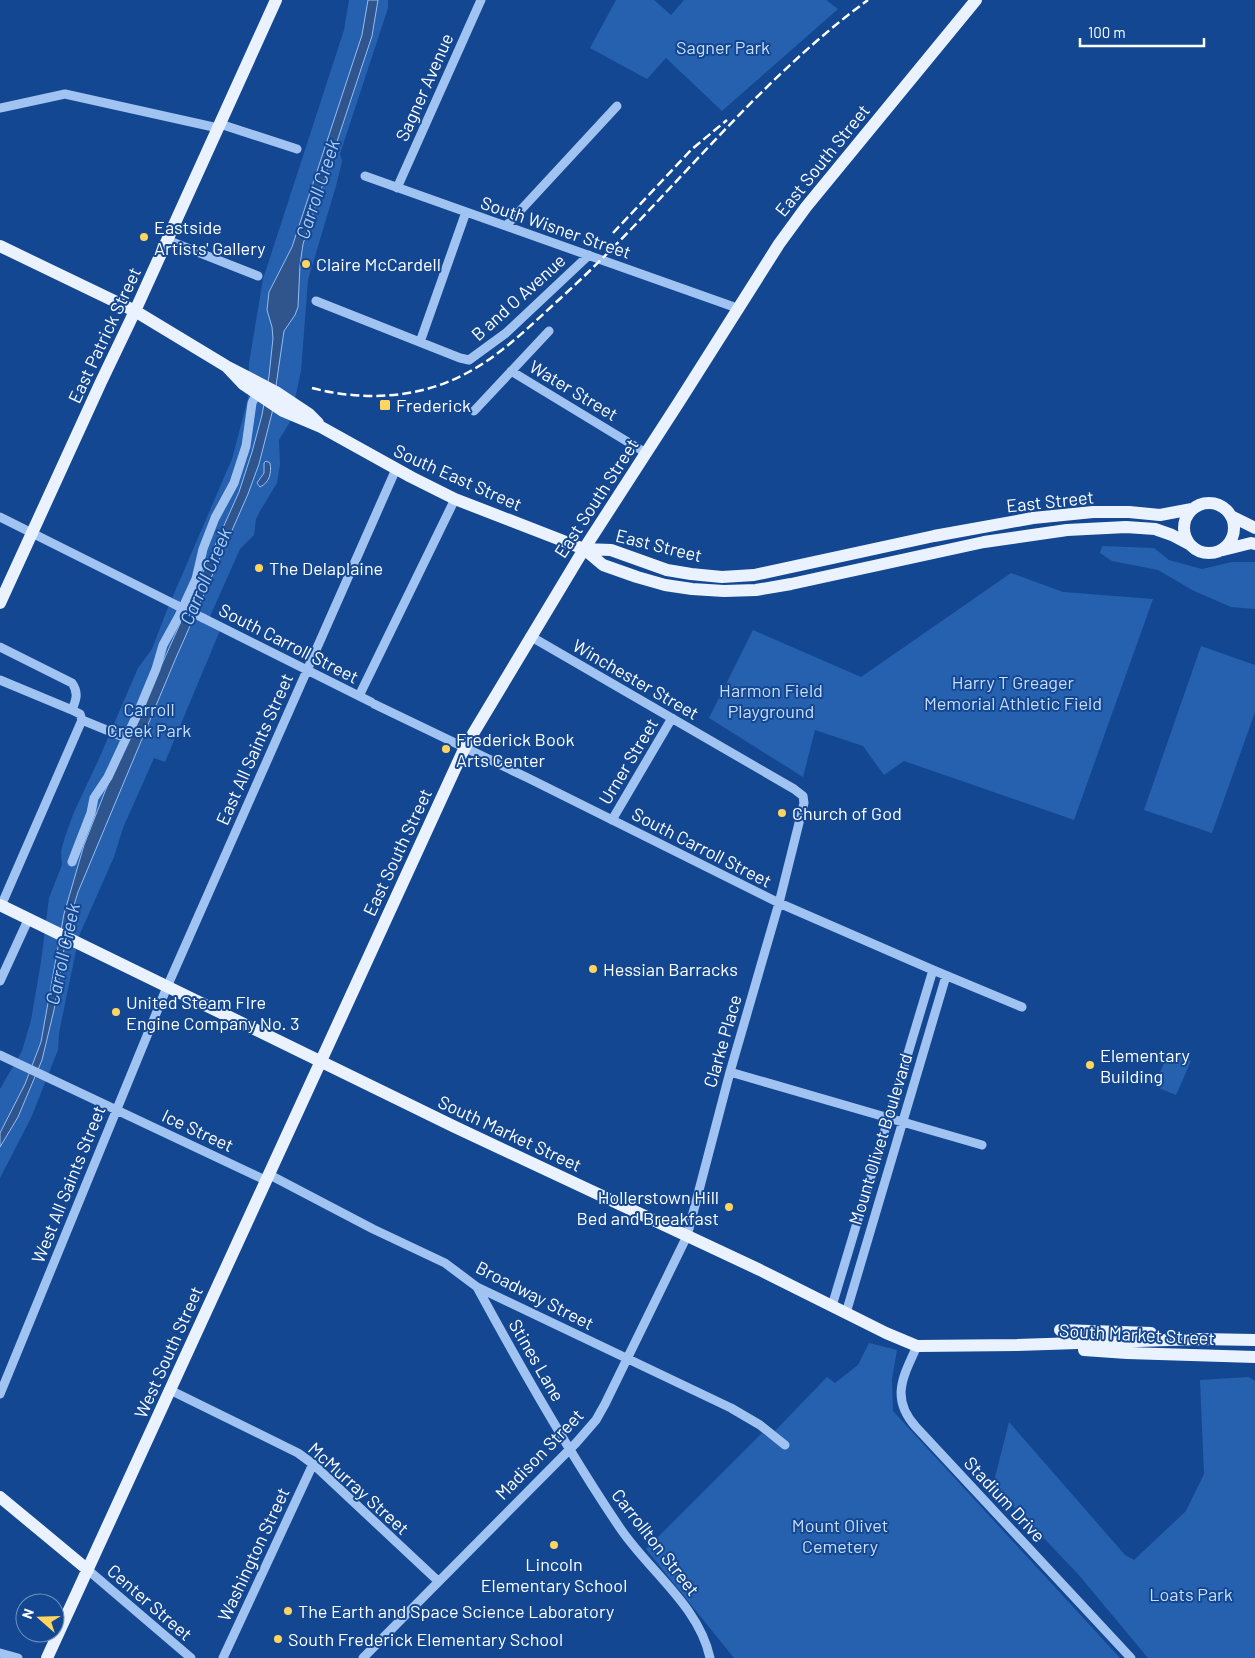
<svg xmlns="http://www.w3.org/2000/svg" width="1255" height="1658" font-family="Barlow,sans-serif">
<rect width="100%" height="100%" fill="#144791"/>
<path fill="#2661b0" d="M349,0H388V8L340,154L342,161L336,186L308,280L301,371L290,422L279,440L280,464L277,483L260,511L256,519L254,535L240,549L208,621L221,628L165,762L154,758L123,828L114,857L79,936L59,1033L58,1050L31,1118L0,1178V1089L22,1051L31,1020L41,962L49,898L62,865L61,851L65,837L74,812L98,761L138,668L152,649L167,610L232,459L248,398L249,363L263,279L344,30Z
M616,0H654L671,15L684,0H826L838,9L722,111L666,58L647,79L590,48Z
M1102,546L1154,548L1169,560L1202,569L1232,562H1255V609L1231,607L1194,591L1158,570L1112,561L1100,553Z
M1011,573L1063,592L1153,599L1074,820L904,761L884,775L863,746L815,730L803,777L709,718L753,630L861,677Z
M1201,646L1255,665V712L1212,833L1144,810Z
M1169,1052L1191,1061L1176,1095L1154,1086Z
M869,1343L897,1350L892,1379L893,1411L1120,1658H734L646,1549L762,1433L768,1437L772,1434L827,1377L835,1383L858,1365Z
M1249,1377L1255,1381V1658H1148L1078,1574L993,1485L1009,1422L1125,1555L1134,1560L1186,1511L1204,1474L1200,1380Z"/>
<path fill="#2f558c" stroke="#92bdf4" d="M368,0H378L372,36L303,244L300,265L298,307L295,315L284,331L272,413L259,464L248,494L175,660L78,892L68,925L54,1010L42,1060L18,1117L0,1147V1133L25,1084L41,1042L64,914L84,845L106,789L239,492L252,452L262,415L269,376L273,338L272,327L267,310L269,292L292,247L362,35Z
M266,461L270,463C272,473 269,483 260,487L257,483L264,473V463Z"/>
<path fill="#144791" d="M189,599L202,605L193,623L181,617Z"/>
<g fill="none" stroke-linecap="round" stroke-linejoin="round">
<path stroke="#a0c3f1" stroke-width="9" d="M0,108L65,94L218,128
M220,124L297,149
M365,176L737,308
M397,188L481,0
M506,226L617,106
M167,240L258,276
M316,301L460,358L469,360L506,333L589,255
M420,342L466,212
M511,371L646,453
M474,411L549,331
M0,517L178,606
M203,618L371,702
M0,647L72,683C79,693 76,700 72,710
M0,680L72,710L80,714L82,720L1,906
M359,696L455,499
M374,704L528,778L779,903L933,970L1022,1007
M82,720L126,738
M612,820L672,718
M72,862L91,813L94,798L108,777L136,717L156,669L163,645L179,616L196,579L203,549L215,518L234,483L246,446L252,403L254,399
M0,981L28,920
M0,1055L265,1180
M730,1072L982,1145
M268,1174L373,1229L445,1263L477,1287L731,1408L760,1425L785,1445
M477,1287C521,1368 568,1451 620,1528C649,1571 699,1606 710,1658
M832,1306L933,970
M846,1313L946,976
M917,1346C903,1377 890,1398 916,1427L1131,1658
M170,1390L298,1453L313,1464L438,1581
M0,1394L167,987L396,469
M88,1570L191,1658
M0,1653L18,1658
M223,1658L313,1464
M363,1658L576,1443L596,1420L605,1404L687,1236L730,1072L779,903L804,803L803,796L794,789L530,636"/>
<path stroke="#eaf2ff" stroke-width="12" d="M0,246L135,311L226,366L276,392L309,414L318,423
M226,366L243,384L283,411L321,427L411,477L455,499L584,549L603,565L637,577L665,585L692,589L724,591L756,590L791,584L984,542L1067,530L1126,527L1155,529L1172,535L1189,544
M1184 528a25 25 0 1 1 50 0a25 25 0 1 1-50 0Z
M1231,516L1255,528
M584,549L611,550L667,570L691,574L722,577L754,575L934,536L1033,518L1093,512H1129L1160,515L1192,509
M1223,550L1251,543L1255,544
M0,603L101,382L135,311L276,0
M0,905L455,1127L760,1270L886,1333L917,1346L1017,1345L1199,1339L1255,1340
M1060,1330L1151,1333
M1084,1350L1127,1353L1255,1357
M0,1497L88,1570
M47,1658L465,747L584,549L679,402L779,244L806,207L976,0"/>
<path stroke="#fff" stroke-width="2.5" stroke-dasharray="9 4" stroke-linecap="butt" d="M613,233L692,149L727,120
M312,388C362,401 416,399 463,375C501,356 532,324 564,295C668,200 753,84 868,0"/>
<path stroke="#a0c3f1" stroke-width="9" d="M178,606L203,618"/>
</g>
<g fill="#ffd560" stroke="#144791" stroke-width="2">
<circle cx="144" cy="237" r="5"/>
<circle cx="306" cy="264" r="5"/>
<rect x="379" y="399" width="12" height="12" rx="2.5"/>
<circle cx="259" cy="568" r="5"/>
<circle cx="446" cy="749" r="5"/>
<circle cx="782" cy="813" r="5"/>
<circle cx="593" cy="969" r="5"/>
<circle cx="116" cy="1012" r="5"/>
<circle cx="1090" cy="1065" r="5"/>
<circle cx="729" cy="1207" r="5"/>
<circle cx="554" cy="1545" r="5"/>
<circle cx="288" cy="1611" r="5"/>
<circle cx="278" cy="1639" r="5"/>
</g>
<g text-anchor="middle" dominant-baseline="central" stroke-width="4" stroke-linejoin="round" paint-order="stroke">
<g font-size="18" fill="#c7defc" stroke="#144791">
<text x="723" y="47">Sagner Park</text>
<text x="1013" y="682">Harry T Greager<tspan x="1013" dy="21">Memorial Athletic Field</tspan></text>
<text x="771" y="690">Harmon Field<tspan x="771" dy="21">Playground</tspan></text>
<text x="149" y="709">Carroll<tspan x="149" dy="21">Creek Park</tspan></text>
<text x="840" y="1525">Mount Olivet<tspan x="840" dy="21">Cemetery</tspan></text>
<text x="1191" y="1594">Loats Park</text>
</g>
<g font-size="18" fill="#fff" stroke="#144791">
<text transform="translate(424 87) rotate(-66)">Sagner Avenue</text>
<text transform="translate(822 160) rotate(-51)">East South Street</text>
<text transform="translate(556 227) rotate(19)">South Wisner Street</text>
<text transform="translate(518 297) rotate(-42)">B and O Avenue</text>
<text transform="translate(104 335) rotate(-65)">East Patrick Street</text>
<text transform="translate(574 390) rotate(31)">Water Street</text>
<text transform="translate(458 477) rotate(24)">South East Street</text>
<text transform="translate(596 498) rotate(-57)">East South Street</text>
<text transform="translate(1050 501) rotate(-6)">East Street</text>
<text transform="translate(659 545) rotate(14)">East Street</text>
<text transform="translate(289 643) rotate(27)">South Carroll Street</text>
<text transform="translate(636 679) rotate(30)">Winchester Street</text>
<text transform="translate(254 749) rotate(-66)">East All Saints Street</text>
<text transform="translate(628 761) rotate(-59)">Urner Street</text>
<text transform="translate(702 847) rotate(27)">South Carroll Street</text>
<text transform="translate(397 852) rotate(-65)">East South Street</text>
<text transform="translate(722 1041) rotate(-74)">Clarke Place</text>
<text transform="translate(198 1130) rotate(25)">Ice Street</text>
<text transform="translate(510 1133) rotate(25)">South Market Street</text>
<text transform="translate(880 1139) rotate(-73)">Mount Olivet Boulevard</text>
<text transform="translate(68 1184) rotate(-68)">West All Saints Street</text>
<text transform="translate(535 1295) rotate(27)">Broadway Street</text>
<text transform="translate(1137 1334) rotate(3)">South Market Street</text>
<text transform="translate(168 1352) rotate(-66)">West South Street</text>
<text transform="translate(537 1360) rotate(60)">Stines Lane</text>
<text transform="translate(539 1454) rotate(-46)">Madison Street</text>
<text transform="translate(359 1488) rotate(42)">McMurray Street</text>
<text transform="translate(1005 1499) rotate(47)">Stadium Drive</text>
<text transform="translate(656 1542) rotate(52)">Carrollton Street</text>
<text transform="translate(253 1554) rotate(-65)">Washington Street</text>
<text transform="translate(150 1602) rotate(41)">Center Street</text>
</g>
<g font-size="18" fill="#fff" stroke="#144791" text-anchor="start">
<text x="154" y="227">Eastside<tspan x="154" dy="21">Artists' Gallery</tspan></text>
<text x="316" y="264">Claire McCardell</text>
<text x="396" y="405">Frederick</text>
<text x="269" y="568">The Delaplaine</text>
<text x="456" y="739">Frederick Book<tspan x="456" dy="21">Arts Center</tspan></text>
<text x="792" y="813">Church of God</text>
<text x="603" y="969">Hessian Barracks</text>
<text x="126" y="1002">United Steam FIre<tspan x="126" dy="21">Engine Company No. 3</tspan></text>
<text x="1100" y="1055">Elementary<tspan x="1100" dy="21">Building</tspan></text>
<text x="719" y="1197" text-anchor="end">Hollerstown Hill<tspan x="719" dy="21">Bed and Breakfast</tspan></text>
<text x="554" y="1564" text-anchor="middle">Lincoln<tspan x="554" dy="21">Elementary School</tspan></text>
<text x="298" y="1611">The Earth and Space Science Laboratory</text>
<text x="288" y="1639">South Frederick Elementary School</text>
</g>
<g font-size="19" font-style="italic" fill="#accdf8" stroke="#144791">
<text transform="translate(317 189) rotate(-72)">Carroll Creek</text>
<text transform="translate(205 576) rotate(-67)">Carroll Creek</text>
<text transform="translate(62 954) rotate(-78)">Carroll Creek</text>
</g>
</g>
<g transform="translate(40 1618) rotate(290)"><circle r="24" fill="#144791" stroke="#7291bd"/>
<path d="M0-4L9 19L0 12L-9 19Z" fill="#ffd560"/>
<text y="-8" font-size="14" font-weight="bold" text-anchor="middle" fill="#ffffff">N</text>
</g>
<path d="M1080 38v8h124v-8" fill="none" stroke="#ffffff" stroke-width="2.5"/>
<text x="1088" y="38" font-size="15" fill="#ffffff" stroke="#144791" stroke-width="4" paint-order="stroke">100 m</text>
</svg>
